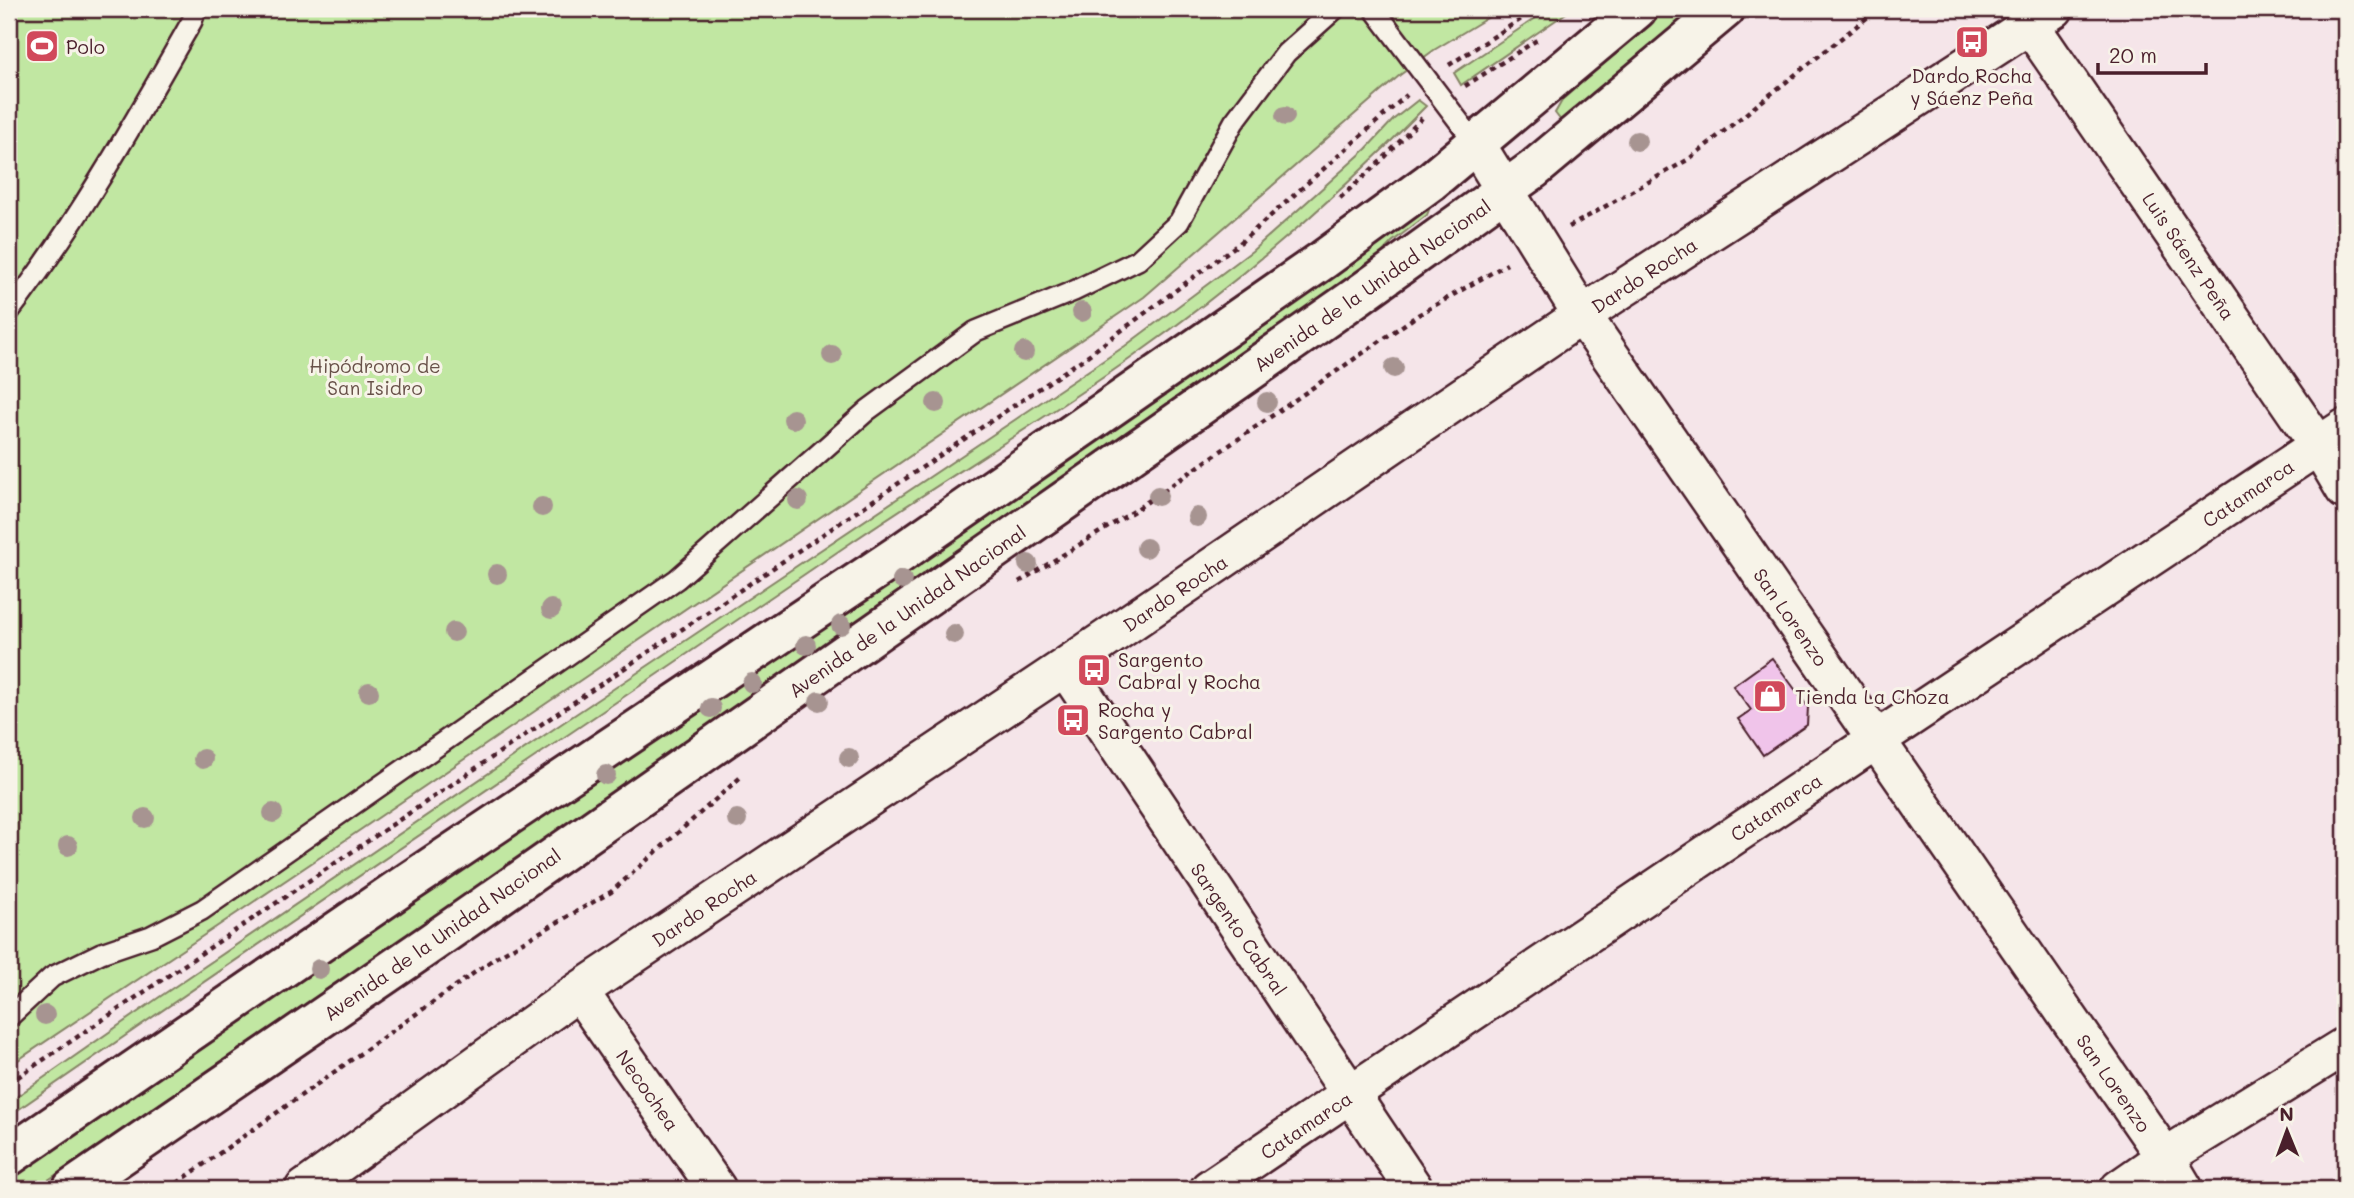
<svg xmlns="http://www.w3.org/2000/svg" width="2354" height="1198" font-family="Mali,sans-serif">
<rect width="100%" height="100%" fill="#f5e5e9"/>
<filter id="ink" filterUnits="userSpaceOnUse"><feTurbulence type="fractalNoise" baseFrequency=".0143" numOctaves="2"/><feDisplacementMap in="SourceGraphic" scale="14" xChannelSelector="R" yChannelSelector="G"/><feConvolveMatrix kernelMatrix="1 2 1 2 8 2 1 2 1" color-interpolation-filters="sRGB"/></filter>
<g filter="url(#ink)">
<path fill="#c1e7a2" stroke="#868366" stroke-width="2" d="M9,9H1502L1434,50L1400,75L1144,297L316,860L9,1066Z
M1549,9H1572L1461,85L1454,73Z
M1666,9H1705L1562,122L1555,113L1563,99Z
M1418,100L1426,106C1337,198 1239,282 1134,356C1041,422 943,480 849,544C569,735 287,923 9,1116V1102L158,998L564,722L1125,346L1252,251L1366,149L1394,119Z
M1428,206L1430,207L1427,215L1392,242L1350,287L927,585L429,920L35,1189H9V1171Z"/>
<path fill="#f0c4ea" stroke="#4a1f2b" stroke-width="2" d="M1772,658L1808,707L1807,725L1763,755L1738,719L1751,710L1733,686Z"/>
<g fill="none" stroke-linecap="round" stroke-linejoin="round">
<g stroke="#4a1f2b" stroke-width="24">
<path id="lane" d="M1374,9L1476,144
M9,312C79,221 135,121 192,21L196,9
M9,1017L52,977L101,953L151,936L202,910L677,579L868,410L976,331L1074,291L1138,260L1179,222L1234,122L1286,53L1335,9"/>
</g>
<g stroke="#4a1f2b" stroke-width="42">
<path id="street" d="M2030,25L2319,446L2345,490
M1476,144L1582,315L2165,1157L2184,1189
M1065,667L1414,1189
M579,991L717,1189
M304,1189L579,991L1065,667L1582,315L2054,9
M1209,1189L1876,740L2345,428
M2119,1189L2165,1157L2345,1046"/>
</g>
<g stroke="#4a1f2b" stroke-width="44">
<path id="secondary" d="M9,1156L397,890L898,555L1323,260L1430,182L1637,9
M72,1189L431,943L1359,295L1534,169L1725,9"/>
</g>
<path stroke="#4a1f2b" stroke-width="4.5" stroke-dasharray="5 5" stroke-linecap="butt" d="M1449,65L1537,9
M1465,86L1537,40
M1340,198L1383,159L1422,118
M1569,227L1689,159L1878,9
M1019,582L1134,511L1418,315L1507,264
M9,1083L1083,359L1241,242L1407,95
M169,1189L498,956L611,892L743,775"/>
<use href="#lane" stroke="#f7f3e8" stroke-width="19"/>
<use href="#street" stroke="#f7f3e8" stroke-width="37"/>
<use href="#secondary" stroke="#f7f3e8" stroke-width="38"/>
</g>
<g fill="#a79491">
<circle cx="1285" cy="116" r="10"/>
<circle cx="1637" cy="141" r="10"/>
<circle cx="1082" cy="312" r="10"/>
<circle cx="1024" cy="352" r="10"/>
<circle cx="832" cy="355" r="10"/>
<circle cx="1394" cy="368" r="10"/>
<circle cx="1267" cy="402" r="10"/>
<circle cx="936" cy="403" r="10"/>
<circle cx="793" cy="419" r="10"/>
<circle cx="1158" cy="496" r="10"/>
<circle cx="798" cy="500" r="10"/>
<circle cx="542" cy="507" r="10"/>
<circle cx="1197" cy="517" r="10"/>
<circle cx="1146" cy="548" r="10"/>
<circle cx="1028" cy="564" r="10"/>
<circle cx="497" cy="574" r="10"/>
<circle cx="902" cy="580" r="10"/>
<circle cx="551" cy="609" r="10"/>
<circle cx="841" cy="625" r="10"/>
<circle cx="454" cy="632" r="10"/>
<circle cx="954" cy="634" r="10"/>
<circle cx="806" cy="645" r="10"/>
<circle cx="752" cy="683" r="10"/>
<circle cx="369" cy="692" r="10"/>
<circle cx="819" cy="701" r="10"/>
<circle cx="711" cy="708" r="10"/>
<circle cx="849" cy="758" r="10"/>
<circle cx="203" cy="759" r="10"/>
<circle cx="606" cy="775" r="10"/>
<circle cx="273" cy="813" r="10"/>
<circle cx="145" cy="818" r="10"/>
<circle cx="737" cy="819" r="10"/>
<circle cx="68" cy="846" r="10"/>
<circle cx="319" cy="969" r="10"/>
<circle cx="45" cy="1015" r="10"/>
</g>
</g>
<defs>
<g id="bus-square" transform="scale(1.75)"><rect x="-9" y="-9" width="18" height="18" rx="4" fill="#d1495b" stroke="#f7f3e8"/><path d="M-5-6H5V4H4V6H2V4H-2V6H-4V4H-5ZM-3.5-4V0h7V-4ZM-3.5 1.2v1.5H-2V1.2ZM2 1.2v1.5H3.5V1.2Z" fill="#fff"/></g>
<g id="stadium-square" transform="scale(1.75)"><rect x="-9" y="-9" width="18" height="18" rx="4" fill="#d1495b" stroke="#f7f3e8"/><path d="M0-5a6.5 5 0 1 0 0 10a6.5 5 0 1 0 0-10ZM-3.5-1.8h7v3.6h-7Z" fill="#fff"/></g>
<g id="shop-square" transform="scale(1.75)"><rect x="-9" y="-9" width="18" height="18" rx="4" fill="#d1495b" stroke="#f7f3e8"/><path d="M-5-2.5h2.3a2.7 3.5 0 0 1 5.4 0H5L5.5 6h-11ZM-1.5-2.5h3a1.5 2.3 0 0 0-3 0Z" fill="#fff"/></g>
</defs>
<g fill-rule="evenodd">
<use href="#bus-square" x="1972" y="42"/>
<use href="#stadium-square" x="42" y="46"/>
<use href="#bus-square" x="1094" y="670"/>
<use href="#shop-square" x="1770" y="696"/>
<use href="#bus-square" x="1073" y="720"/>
</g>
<g text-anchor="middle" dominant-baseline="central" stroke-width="6" stroke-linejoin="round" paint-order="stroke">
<g font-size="19" fill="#4a1f2b" stroke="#f7f3e8" text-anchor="start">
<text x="66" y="46">Polo</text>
<text x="1972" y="75" text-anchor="middle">Dardo Rocha<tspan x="1972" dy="22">y Sáenz Peña</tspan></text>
<text x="1118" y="659">Sargento<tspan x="1118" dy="22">Cabral y Rocha</tspan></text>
<text x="1795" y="696">Tienda La Choza</text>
<text x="1098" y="709">Rocha y<tspan x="1098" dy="22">Sargento Cabral</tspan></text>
</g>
<g font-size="19" fill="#4a1f2b" stroke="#f7f3e8">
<text transform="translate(2189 256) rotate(56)">Luis Sáenz Peña</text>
<text transform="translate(1644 275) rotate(-33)">Dardo Rocha</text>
<text transform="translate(1372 285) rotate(-35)">Avenida de la Unidad Nacional</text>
<text transform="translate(2248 493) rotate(-34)">Catamarca</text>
<text transform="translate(1175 593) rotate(-34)">Dardo Rocha</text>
<text transform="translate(907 611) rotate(-35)">Avenida de la Unidad Nacional</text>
<text transform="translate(1791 617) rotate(55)">San Lorenzo</text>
<text transform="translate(1776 807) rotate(-34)">Catamarca</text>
<text transform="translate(704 908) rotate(-34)">Dardo Rocha</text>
<text transform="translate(1239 929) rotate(56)">Sargento Cabral</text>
<text transform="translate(442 934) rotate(-35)">Avenida de la Unidad Nacional</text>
<text transform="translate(2114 1083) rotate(55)">San Lorenzo</text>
<text transform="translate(648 1090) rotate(55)">Necochea</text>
<text transform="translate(1306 1125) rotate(-34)">Catamarca</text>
</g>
<g font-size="19" fill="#685149" stroke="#f7f3e8">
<text x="375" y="365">Hipódromo de<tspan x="375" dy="22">San Isidro</tspan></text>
</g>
</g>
<rect width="2354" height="1198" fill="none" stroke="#f7f3e8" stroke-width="35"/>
<rect x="18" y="18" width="2319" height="1163" fill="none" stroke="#4a1f2b" stroke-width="2.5" filter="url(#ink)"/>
<g transform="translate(2287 1131) rotate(359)" stroke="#f7f3e8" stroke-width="5" paint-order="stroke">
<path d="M0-5L12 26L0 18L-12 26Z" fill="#4a1f2b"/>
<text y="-10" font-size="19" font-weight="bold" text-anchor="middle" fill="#4a1f2b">N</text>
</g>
<path d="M2098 63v10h108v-10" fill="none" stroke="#4a1f2b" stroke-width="3.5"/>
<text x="2109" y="63" font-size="21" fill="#4a1f2b" stroke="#f7f3e8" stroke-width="5" paint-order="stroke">20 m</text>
</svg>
